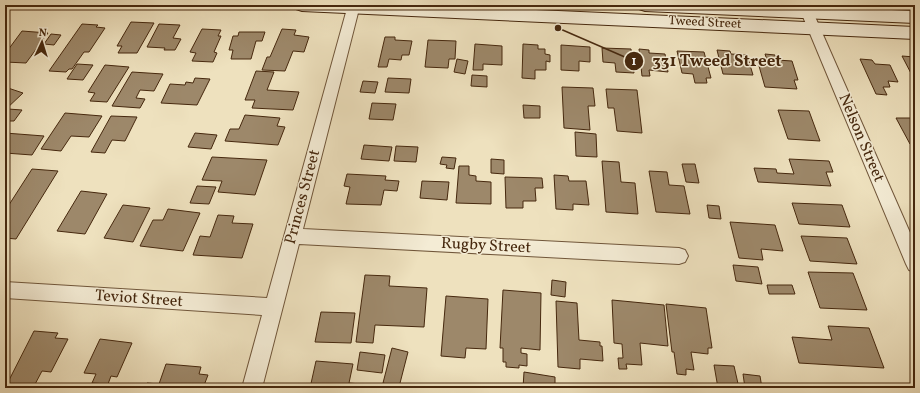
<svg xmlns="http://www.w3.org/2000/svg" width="920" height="393" font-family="Vollkorn,serif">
<rect width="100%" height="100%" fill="#eee1be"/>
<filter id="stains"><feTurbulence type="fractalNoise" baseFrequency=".005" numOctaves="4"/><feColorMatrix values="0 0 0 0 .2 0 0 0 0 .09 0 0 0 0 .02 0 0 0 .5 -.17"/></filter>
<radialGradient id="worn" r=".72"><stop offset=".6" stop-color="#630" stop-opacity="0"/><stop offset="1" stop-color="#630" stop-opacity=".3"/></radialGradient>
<path fill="#9d886a" stroke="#46280e" d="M131,22L154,23L137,53H118L122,46H117Z
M82,24L98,25L96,27L105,28L89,52H84L72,69H69L66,72L49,71Z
M159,24L180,25L173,38L181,39L175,50H164L165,48L147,47Z
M202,29L221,30L218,36H221L214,52L217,53L213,62L192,61L196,53L190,52Z
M282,29L296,30L294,35L309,37L304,52L293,51L285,71L262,70L267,57H270Z
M22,31L48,33L26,63L5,62V54Z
M239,32H265L262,41H256L251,59H231L233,50H229L233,36H238Z
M51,34L61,35L54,45L44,44Z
M385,37H395V40L412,41L409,55H402L401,60L389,59L387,67H378Z
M428,40L456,41L455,59H449L448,68L425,67Z
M475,44L502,46V65L483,64V70H473Z
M523,44L538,45V49H545V54L550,55V62L546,61V70H535V79L522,78Z
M561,45L590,47V62L579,61V71L561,70Z
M602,48L631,49L634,73L616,72L615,63L603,62Z
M639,49L649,50V53L665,54L668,72L649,70L650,76H642Z
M717,50L730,51L731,54L747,55L753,75L723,74Z
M677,51L704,52L711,78H706L707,83H695L693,74L682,73Z
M765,54L775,55L777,60L792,61L798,80H794L797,89L765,87L757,59L767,60Z
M902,56L915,57V81Z
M457,59L468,61L465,74L454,72Z
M860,59L872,60L875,64L890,65L898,82L888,81L890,87H883L887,95L876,94Z
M77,64L93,65L83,80L67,79Z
M105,65L129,67L107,102L90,101L95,93L88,92Z
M256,71L274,72L267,90L299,92L293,110L252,108L255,100H245Z
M132,72L163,74L154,91L140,90L136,98L145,99L140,108L112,106Z
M472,75L487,76V87L471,86Z
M195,78L210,79L197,105L161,103L170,84L185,85L186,82L193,83Z
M388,78L411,79L409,93L385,92Z
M363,81L378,82L375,93L360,92Z
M5,87L23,93L5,110Z
M562,87L593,88L595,106H588L590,130L564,128Z
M606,89L637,90L642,133L617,131L614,108H608Z
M372,103L396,104L393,120L369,119Z
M523,105L540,106V118H524Z
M8,109L22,110L14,121H5V113Z
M778,110L809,111L820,141L788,139Z
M65,113L102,116L89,137L71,136L61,151L41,149Z
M245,115L280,118L277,126L285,127L278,145L225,141L230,129H239Z
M111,116L137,117L125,141L112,140L105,153L91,152Z
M896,118H913L915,122V144H910Z
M575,132L596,134L597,157L576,156Z
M5,133L44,136L32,155L5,153Z
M195,133L217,135L211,149L188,147Z
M364,145L392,147L389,161L361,159Z
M396,146L418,147L416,162L394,161Z
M212,157L267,160L255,195L218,192L222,181L202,180Z
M442,157L456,158L454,169L446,168L447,165L440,164Z
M491,159L504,160V174L491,173Z
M789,159L829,161L833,172H826L831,186L758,182L754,168L776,169L777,173L794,174Z
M602,161L619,162L621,182L635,183L638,214L606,212Z
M682,164H695L699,183L686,182Z
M459,166H469V175L476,176V181L491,182V204L456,203Z
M32,169L58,171L16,239L5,238V211Z
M649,171L667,172L669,185L684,186L690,214L656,212Z
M347,174L386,176L385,180L399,181L397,191L384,190L381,205L346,204L350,187L344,186Z
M554,175L568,176L569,181H586L589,205L573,204V210L556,209Z
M505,177L542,178L543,188H535L536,201H523V208H506Z
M422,181L449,182L447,200L420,198Z
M197,186L216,187L209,204L190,203Z
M81,191L107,194L85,234L57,231Z
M792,203L842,205L850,227L799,224Z
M123,205L150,208L133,242L104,238Z
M707,205L719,206L721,219L709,218Z
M168,209L200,213L183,251L140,246L153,220H163Z
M218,215L234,216L232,223L253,224L242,258L193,255L200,236L210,237Z
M730,222L775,225L783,251L761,249L763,260L739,258Z
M801,236L847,238L857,264L810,261Z
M733,265L758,267L762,284L736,281Z
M808,272L853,273L867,310L820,308Z
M365,275L390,276L389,286L427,288L424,327L375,325L373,343L356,342Z
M552,280L566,282L565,297L551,295Z
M767,285H792L795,294H769Z
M503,290L541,293L540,350L521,348V353L527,354V366L519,365V368L506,367V362H503V348H500Z
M446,296L488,299L486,349L466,348L465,358L441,356Z
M612,300L664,305L668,346L640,343L642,365L626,364L627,369H619L618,358H623L622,344L614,343Z
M556,301L577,303L579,340L600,342V346H602L603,361L580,359V369L558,367Z
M666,304L706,308L712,348H708V354L691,352L694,370L686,369V375L677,374L674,352H672Z
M321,312L355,313L351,343L315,342Z
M828,326L869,328L884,368L799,363L792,337L832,340Z
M34,331L58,333L55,338L68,339L51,372L42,371L33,388H5Z
M100,339L132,343L117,377L111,376L108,384L92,383L96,374L84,373Z
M392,348L408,352L399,387L383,383Z
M360,352L385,355L382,373L357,370Z
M316,361L353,364L349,383L361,384V388H310Z
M166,364L201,367L199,374L208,375L203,388H145L147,383L159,384Z
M714,365L734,366L739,388H718Z
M524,372L555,377V388H523Z
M743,374L760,376L762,388H745Z"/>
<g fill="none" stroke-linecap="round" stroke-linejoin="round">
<g stroke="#70563a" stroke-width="2">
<path id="minor" d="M348,5H360L303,229L679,248L685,250L688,256L685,262L679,264L299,244L262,388H242L262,315L5,298V282L267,298Z
M807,8L811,9L813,12L915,244V272L909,270L906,264L801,12L803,9Z"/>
</g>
<g stroke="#46280e" stroke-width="2">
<path id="secondary" d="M294,5H427L915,27V39L302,11L296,9Z
M637,5H774L915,11V23L645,11L639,9Z"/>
</g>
<use href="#minor" fill="#f4ecd5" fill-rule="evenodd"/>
<use href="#secondary" fill="#f4ecd5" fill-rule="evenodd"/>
</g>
<g text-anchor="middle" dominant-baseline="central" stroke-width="3" stroke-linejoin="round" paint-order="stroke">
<g font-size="13" fill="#46280e" stroke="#f4ecd5">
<text transform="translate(705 23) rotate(3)">Tweed Street</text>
</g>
<g font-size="16" fill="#46280e" stroke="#f4ecd5">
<text transform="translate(861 138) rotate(67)">Nelson Street</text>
<text transform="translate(303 197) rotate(-75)">Princes Street</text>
<text transform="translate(486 246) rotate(3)">Rugby Street</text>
<text transform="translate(139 299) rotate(4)">Teviot Street</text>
</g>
</g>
<path fill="none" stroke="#46280e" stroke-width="1.5" d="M558 28L634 61"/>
<g fill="#46280e" stroke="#f4ecd5" stroke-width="1.5">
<circle cx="558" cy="28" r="4"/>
<circle cx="634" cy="61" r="10"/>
</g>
<g font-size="12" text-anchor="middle" font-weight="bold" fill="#fff">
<text x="634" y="65">1</text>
</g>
<g font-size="17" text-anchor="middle" font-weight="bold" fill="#46280e" stroke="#f4ecd5" stroke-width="3" stroke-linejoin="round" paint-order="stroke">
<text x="717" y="66">331 Tweed Street</text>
</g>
<rect width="920" height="393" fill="none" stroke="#eee1be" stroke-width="20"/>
<rect x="6" y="6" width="908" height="381" fill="none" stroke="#46280e" stroke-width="2"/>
<rect x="10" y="10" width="900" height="373" fill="none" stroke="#46280e"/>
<g transform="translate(42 42) rotate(4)" stroke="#f4ecd5" stroke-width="3" paint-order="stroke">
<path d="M0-3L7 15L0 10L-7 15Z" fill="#46280e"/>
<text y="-6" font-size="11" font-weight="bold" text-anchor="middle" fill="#46280e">N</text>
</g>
<rect width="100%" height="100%" filter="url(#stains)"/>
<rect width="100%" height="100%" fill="url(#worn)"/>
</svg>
